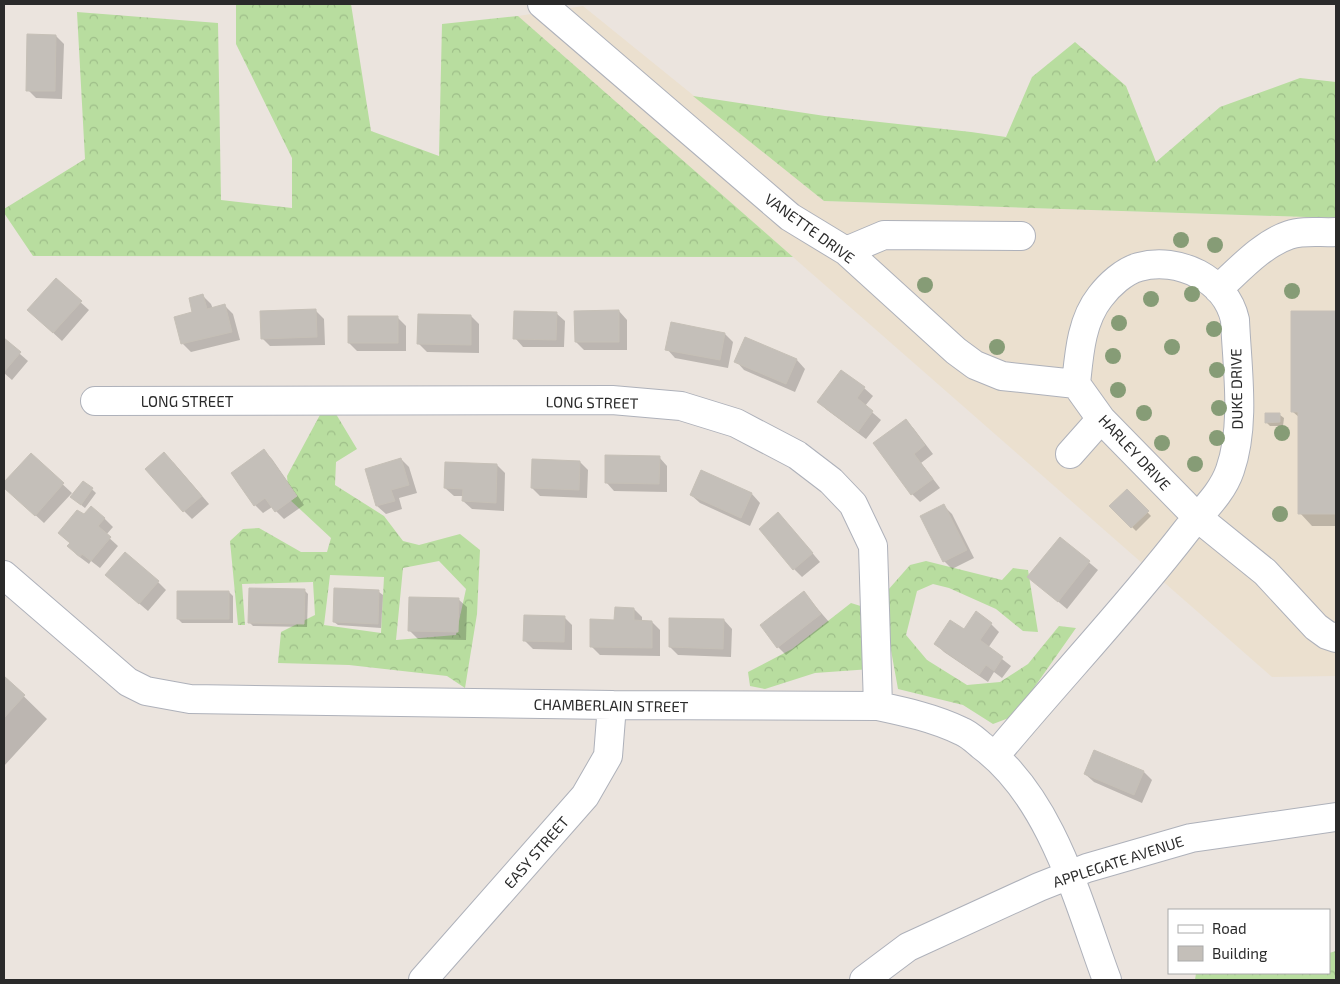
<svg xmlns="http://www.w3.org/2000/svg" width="1340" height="984" font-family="'Exo 2',sans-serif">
<defs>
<pattern id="forest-crowns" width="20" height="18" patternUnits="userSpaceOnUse" patternTransform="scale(1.25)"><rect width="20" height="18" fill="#b8dd9f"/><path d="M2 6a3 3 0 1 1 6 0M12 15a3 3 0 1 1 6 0" fill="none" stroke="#9ebe89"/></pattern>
</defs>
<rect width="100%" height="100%" fill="#ebe4de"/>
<path fill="#ebe0cf" d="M583,6L824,201L1336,218V676L1272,677L518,16Z"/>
<path fill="url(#forest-crowns)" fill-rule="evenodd" d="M236,4H351L371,131L439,156L442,24L518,16L793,257L33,256L4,213V209L85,159L77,12L218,23L221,200L292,208V158L236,44Z
M1075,42L1126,86L1156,162L1220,107L1300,78L1336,82V218L824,201L693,96L825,116L971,132L1006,137L1032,77Z
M321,413L336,414L357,449L336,462L335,485L384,516L403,541L419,545L460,534L480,550L477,614L465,688L447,676L349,665L278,663L281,632L315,615L313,582L242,584L245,625H238L230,541L243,529L259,528L301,552H327L331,538L289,499L287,476ZM439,561L466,589L456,635L396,640L403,568ZM330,575L384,577L381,633L324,625Z
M926,561L1002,580L1013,568L1028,570L1038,632L1023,631L996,609L949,588L933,584L917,591L906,635L927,660L967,685L1000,682L1028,664L1059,626L1076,628L1014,716L993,724L963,705L898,689L883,606L888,590L910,565Z
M851,603L867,608L871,669L815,673L765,689L750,686L748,672L792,649Z
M1336,951V980H1195L1196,973H1329V953Z"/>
<path fill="#0003" d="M56,36L64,44L62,99L36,98L28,90Z
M56,280L89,310L62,341L37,318Z
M203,296L211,304L213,309L225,306L233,314L240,340L191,352L182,343L194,313Z
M316,311L324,319L325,345L270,346L262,338Z
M619,311L627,320V350H584L576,342Z
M1293,312H1336V526H1312L1300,513V418L1293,412Z
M556,313L565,321L564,347H523L515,338Z
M471,316L479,324V353L427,352L419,344Z
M398,318L406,326V351H357L349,343Z
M725,334L733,342L728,368L675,358L667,349Z
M746,338L797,360L805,369L795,392L744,370L736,361Z
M4,340L28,361L12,380L4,373Z
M841,371L864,388L873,396L865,406L881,420L866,439L827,410L819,402Z
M1280,415L1284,418L1283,426H1270L1266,422Z
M906,420L914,429L933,454L921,463L940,488L920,502L912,494Z
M264,451L272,459L304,505L284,519L272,507L263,513L255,505Z
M31,455L72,493L44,523L4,486Z
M659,457L667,466V492L614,491L606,482Z
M401,459L409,467L417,493L399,498L402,509L386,514L377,506L366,470Z
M173,462L209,504L192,519L184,511Z
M580,462L588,470L587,498L540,496L532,488Z
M497,465L505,473L504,511L472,509L463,501L464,496H454L445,488Z
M702,472L752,494L760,503L750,526L700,503L691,495Z
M84,482L96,493L85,508L76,501Z
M1127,491L1151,516L1136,531L1111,506Z
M944,506L952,514L974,558L952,569L944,561Z
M104,518L113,527L106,535L118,546L100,568L91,561L89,564L77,555L69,546L71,544L59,533Z
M786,522L820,562L802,577L794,569Z
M1060,538L1098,570L1067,609L1029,577Z
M158,582L166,590L148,611L115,583Z
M304,590L308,594L307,627L253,626L249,622Z
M229,592L233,596V623H182L178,619Z
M379,592L383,595L381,628L338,625L334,622Z
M804,593L829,622L786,655L778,647Z
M458,599L467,607L466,640L418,639L409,630Z
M634,609L642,617V621L652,622L660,630V656L600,655L591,646L616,621Z
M564,617L572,625V650L533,649L525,641Z
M724,620L732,629L731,657L678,655L670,647Z
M991,624L999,632L988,648L1011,666L1002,678L994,672L988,682L944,652L935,643Z
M4,677L47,719L4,766Z
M1144,772L1152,780L1142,803L1094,782L1085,774Z"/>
<path fill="#c4bfb9" stroke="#c6c0b7" d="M27,34L56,35L55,91H26Z
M56,278L82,301L53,333L27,310Z
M203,294L207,309L225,304L232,332L181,344L174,317L192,312L189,298Z
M316,309L317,337L261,339L260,311Z
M619,310V342H575L574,311Z
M514,311L557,312L556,340L513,339Z
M1291,311H1336V514H1298V412H1291Z
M418,314L471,315V345L417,344Z
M348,316H398V343H348Z
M671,322L725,333L720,360L665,350Z
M745,337L797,359L786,384L734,362Z
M4,338L21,352L4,372Z
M841,370L865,387L857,398L873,411L858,432L817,402Z
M1265,413H1280V422L1265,423Z
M906,419L925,445L914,454L933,479L911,495L873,443Z
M264,449L297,496L275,512L265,498L254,506L231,473Z
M164,452L202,496L183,512L145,469Z
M31,453L64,483L35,516L4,488V482Z
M605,455L660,456L659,484L605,483Z
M401,458L409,485L391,490L395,501L376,506L365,469Z
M532,459L580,461L579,490L531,488Z
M445,462L497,464L496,503L462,501L463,489L444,488Z
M701,470L752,493L741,518L690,495Z
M83,481L93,488L81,505L70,497Z
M1127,489L1149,511L1131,528L1109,506Z
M944,504L967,550L943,562L920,516Z
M91,506L105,518L98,526L111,537L91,561L82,554L80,557L67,546L70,543L58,533L77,510L84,514Z
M778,512L813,553L793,570L759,529Z
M1060,537L1090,561L1058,602L1027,577Z
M125,552L159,581L139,604L105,575Z
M249,588L305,589L304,624L248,623Z
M334,588L379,590L378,624L333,622Z
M177,591H229V619H177Z
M804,591L821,614L777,648L760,625Z
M409,597L459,598L458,632L408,631Z
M615,607L634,608V620L652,621V648L590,647V619L614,620Z
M976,611L992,623L980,640L1003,657L994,671L986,665L979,675L934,644L950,620L964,629Z
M524,615L565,616L564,642L523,641Z
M669,618L724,619L723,649L669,647Z
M4,676L25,695L4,718Z
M1094,750L1144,771L1134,795L1084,774Z"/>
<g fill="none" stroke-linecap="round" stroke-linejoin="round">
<g stroke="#aeb1ba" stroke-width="30">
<path id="minor" d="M542,4L790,217L846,251L956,351L975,365L1002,376L1076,384
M846,251L884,235L1021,236
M1218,289C1239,270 1262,244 1289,235C1303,230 1322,233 1336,232
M1076,384L1101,419L1197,517L1265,572L1316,627L1327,635L1336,638
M95,401L612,400L681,406L736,423L797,455L831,481L853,504L873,546L878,706
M1070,454L1101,419
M4,575L128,682L146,691L190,699L612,705L878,706C906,712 934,718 961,731C969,734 976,741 982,746C1052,798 1078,902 1107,980
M995,756C1058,680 1126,609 1186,531C1201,512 1222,494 1230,470C1246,424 1237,368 1235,320C1226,279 1178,256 1139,267C1124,271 1109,285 1100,297C1081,321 1079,355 1076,384
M423,980L585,796L608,756L612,705
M864,980L908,947L1039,887L1087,868L1191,838L1336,817"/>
</g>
<use href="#minor" stroke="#fff" stroke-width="28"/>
</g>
<g fill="#869c76">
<circle cx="1181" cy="240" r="8"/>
<circle cx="1215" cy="245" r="8"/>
<circle cx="925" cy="285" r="8"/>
<circle cx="1292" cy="291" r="8"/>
<circle cx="1192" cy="294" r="8"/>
<circle cx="1151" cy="299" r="8"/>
<circle cx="1119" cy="323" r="8"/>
<circle cx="1214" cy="329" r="8"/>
<circle cx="997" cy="347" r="8"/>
<circle cx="1172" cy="347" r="8"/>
<circle cx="1113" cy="356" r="8"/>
<circle cx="1217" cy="370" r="8"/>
<circle cx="1118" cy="390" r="8"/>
<circle cx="1219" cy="408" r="8"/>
<circle cx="1144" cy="413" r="8"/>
<circle cx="1282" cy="433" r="8"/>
<circle cx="1217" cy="438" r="8"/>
<circle cx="1162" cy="443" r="8"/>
<circle cx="1195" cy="464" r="8"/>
<circle cx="1280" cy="514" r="8"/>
</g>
<g text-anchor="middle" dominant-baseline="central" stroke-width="4" stroke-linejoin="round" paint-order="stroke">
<g font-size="15" fill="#2a2a2a" stroke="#fff">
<text transform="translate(810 228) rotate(36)">VANETTE DRIVE</text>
<text transform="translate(1236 389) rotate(-91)">DUKE DRIVE</text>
<text x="187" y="401">LONG STREET</text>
<text transform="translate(592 402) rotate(1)">LONG STREET</text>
<text transform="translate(1135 452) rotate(47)">HARLEY DRIVE</text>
<text transform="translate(611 705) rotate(1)">CHAMBERLAIN STREET</text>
<text transform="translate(536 852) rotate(-49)">EASY STREET</text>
<text transform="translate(1118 861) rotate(-18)">APPLEGATE AVENUE</text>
</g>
</g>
<rect width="1340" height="984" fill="none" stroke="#2a2a2a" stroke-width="10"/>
<rect x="1168" y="909" width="162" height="65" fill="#ffffff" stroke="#aaaaaa"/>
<rect x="1178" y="925" width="25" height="8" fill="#ffffff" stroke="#aaaaaa"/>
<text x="1212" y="934" font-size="15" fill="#2a2a2a">Road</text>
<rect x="1178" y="946" width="25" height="15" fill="#c4bfb9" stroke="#aaaaaa"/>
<text x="1212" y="959" font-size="15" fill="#2a2a2a">Building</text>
</svg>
